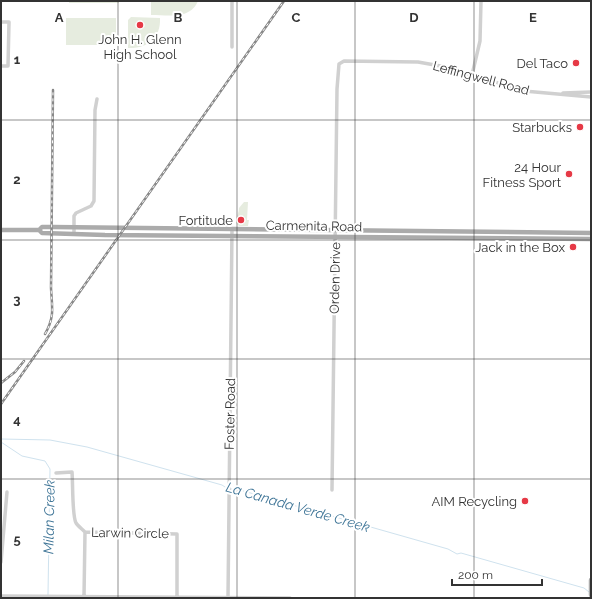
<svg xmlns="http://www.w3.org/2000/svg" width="592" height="599" font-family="Raleway,sans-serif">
<rect width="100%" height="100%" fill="#fff"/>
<path fill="#e6ecdf" d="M69,1H119V3H69Z
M151,1H198C190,20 168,15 151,15Z
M131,17L160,18C161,38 147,49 128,48V20Z
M66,18H116V45H66Z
M244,202H248L247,220H249L248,226H239L236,223C236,217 239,213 239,208Z"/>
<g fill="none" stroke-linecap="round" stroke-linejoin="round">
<path stroke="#cfe2ee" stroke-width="1" d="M1,439L50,440L87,447L222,485L228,489
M1,442L22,456L45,461L50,469L48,595
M231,489L240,490L317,512C321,516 327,517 332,516L448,549L457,554L461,553L584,588L589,592"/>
<path stroke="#d0d0d0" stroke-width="3.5" d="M1,22H9L8,66H1
M232,47V1
M472,75L480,41L481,1
M563,93L591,92
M74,234V216L76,213L91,206L94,201L95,110L97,99
M56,473L72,472C73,483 72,516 76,523C78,526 82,529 85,532
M332,490L337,89L339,64L344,61L418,62L446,67L524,91L591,97
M1,562L7,492
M1,596L290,598
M84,597L85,532L177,534V597
M228,598L232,229"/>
<path stroke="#ababab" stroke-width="4.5" d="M1,230H39L42,227H52L591,233
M39,230L42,233L105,235L591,239
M591,580V595"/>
<g stroke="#888" stroke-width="2.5">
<path id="rail" d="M45,334C55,317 52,307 51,288L53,90
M1,383L15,372L24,361
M1,404L284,1"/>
</g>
<use href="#rail" stroke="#fff" stroke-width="1" stroke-dasharray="3" stroke-linecap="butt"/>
</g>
<path fill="none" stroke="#333" stroke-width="1" stroke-opacity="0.55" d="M118,1V598M237,1V598M355,1V598M474,1V598M1,120H591M1,240H591M1,359H591M1,479H591"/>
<g fill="#e63946" stroke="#fff" stroke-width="1.5">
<circle cx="140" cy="25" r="4"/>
<circle cx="576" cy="63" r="4"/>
<circle cx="580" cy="127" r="4"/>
<circle cx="569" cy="174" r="4"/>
<circle cx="241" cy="220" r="4"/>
<circle cx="573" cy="247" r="4"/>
<circle cx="525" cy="501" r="4"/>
</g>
<g text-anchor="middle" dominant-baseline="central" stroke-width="4" stroke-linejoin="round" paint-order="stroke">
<g font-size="13" fill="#333" stroke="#fff" text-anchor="end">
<text x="140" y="39" text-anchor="middle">John H. Glenn<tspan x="140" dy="15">High School</tspan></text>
<text x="568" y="63">Del Taco</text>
<text x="572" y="127">Starbucks</text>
<text x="561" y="167">24 Hour<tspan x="561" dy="15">Fitness Sport</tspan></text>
<text x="233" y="220">Fortitude</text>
<text x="565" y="247">Jack in the Box</text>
<text x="517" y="501">AIM Recycling</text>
</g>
<g font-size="13" fill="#333" stroke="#fff">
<text transform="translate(481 78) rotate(15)">Leffingwell Road</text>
<text transform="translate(314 226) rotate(1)">Carmenita Road</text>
<text transform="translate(335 278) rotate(-89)">Orden Drive</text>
<text transform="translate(230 414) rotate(-89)">Foster Road</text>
<text transform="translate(130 533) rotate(1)">Larwin Circle</text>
</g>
<g font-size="14" font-style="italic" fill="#3f7597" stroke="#fff">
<text transform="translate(298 507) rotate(16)">La Canada Verde Creek</text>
<text transform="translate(49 517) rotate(-89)">Milan Creek</text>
</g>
</g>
<g font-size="13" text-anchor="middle" font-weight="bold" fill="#333" stroke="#fff" stroke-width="4" stroke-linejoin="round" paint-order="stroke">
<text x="59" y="22">A</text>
<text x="178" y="22">B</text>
<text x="296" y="22">C</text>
<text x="414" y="22">D</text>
<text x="533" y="22">E</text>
<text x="17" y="64">1</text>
<text x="17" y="184">2</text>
<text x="17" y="304">3</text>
<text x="17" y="424">4</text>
<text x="17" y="544">5</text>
</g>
<rect width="592" height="599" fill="none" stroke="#333333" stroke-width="4"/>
<path d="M452 579v6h90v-6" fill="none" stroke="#333333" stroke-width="2"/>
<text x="458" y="579" font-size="12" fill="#333333" stroke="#ffffff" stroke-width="3" paint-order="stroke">200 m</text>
</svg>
